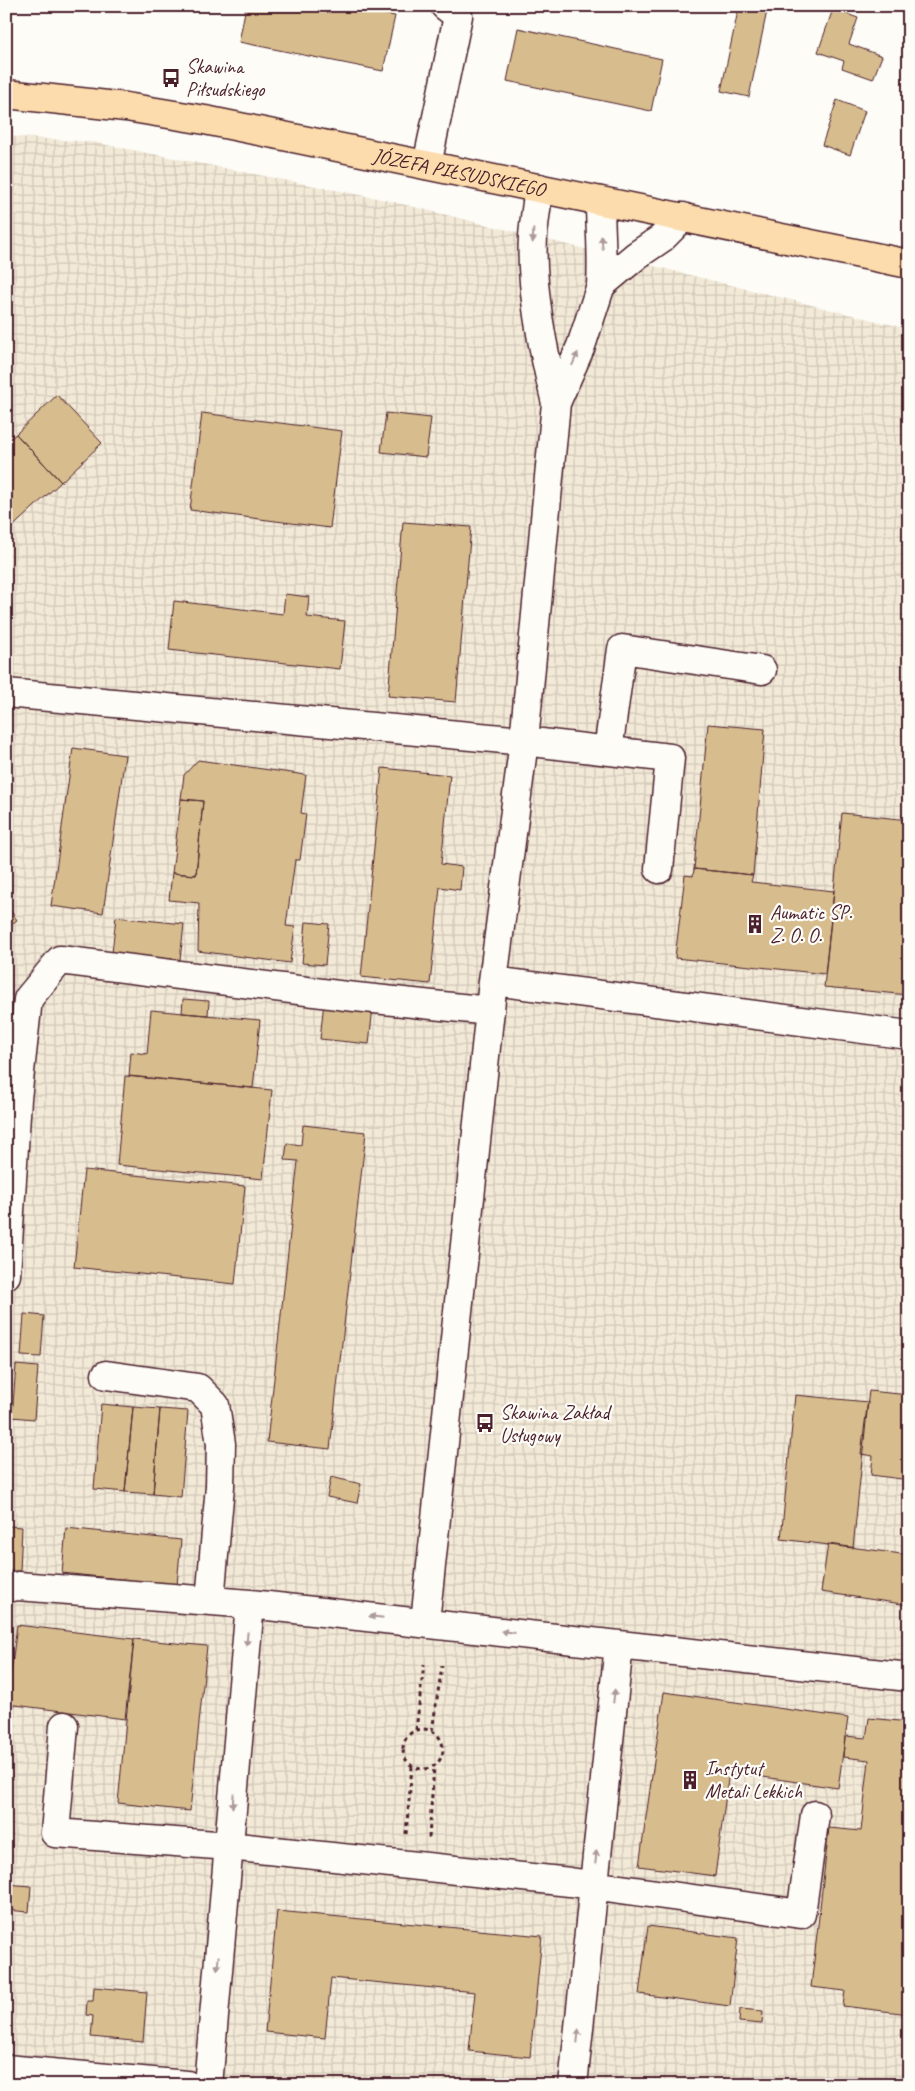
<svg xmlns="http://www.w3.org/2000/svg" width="915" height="2091" font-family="Caveat,sans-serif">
<defs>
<pattern id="industrial-grid" width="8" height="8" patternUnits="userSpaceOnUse" patternTransform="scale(1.25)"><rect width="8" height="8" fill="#f2e9d7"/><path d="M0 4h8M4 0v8" fill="none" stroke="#d1c7b9"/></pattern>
</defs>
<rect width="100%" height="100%" fill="#fdfcf7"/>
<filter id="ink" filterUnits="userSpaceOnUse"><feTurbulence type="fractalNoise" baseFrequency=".02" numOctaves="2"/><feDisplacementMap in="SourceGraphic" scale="10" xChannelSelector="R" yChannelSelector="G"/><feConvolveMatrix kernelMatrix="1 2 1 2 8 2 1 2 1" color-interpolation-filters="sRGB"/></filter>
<g filter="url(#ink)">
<path fill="url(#industrial-grid)" d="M6,136L92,142L386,200L909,329V2085H6Z"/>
<path fill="#d7bd8d" stroke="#4a1f2b" d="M246,6H345L395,16L383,71L239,42Z
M739,6H768L749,97L721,91Z
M833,9L858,18L849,44L882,56L873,79L842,68L844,61L818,52Z
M518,28L662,59L651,111L507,81Z
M837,100L865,111L850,155L822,145Z
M57,395L102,443L61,482L16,434Z
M202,413L342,431L330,528L190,510Z
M386,413L431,418L426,457L381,452Z
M16,434L61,482L6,533V442Z
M403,522L471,527L456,702L388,696Z
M285,594L309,597L307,617L345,621L340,669L169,650L174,601L283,614Z
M708,724L765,729L753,875L694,869Z
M73,748L125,755L103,913L51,906Z
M198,760L306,775L301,813L306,814L300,860H295L286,926L295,927L290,963L198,951L199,903L169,900L172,873L196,875L203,801L181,799L184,775Z
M382,768L450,775L441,864L462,867L460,890L440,887L430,984L361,977Z
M181,799L203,801L196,875L172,873Z
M842,813L909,820V995L824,987Z
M694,869L753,875L751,882L834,891L825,974L675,958L685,875L693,876Z
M6,904L17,920L6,928Z
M116,917L184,924L180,960L112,953Z
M306,922L329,924L325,965L302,963Z
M183,999L209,1001L208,1015L182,1013Z
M324,1002L373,1007L369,1044L320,1039Z
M151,1010L260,1020L253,1088L129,1076L131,1052L147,1054Z
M125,1076L272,1090L263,1179L117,1165Z
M303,1125L366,1132L330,1449L267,1442L298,1161L285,1160L287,1143L301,1145Z
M84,1170L245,1186L235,1284L74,1267Z
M24,1314L44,1316L41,1357L21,1356Z
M16,1365L38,1367L34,1419L12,1417Z
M869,1391L909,1395V1480L871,1475L873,1456L861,1454Z
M795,1395L868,1402L853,1548L781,1539Z
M101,1404L133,1407L125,1492L94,1489Z
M133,1407L160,1409L153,1494L125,1492Z
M160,1409L188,1411L181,1497L153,1494Z
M331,1477L361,1484L357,1503L327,1497Z
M909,1510V1549L905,1548Z
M6,1526L22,1527L20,1571H6Z
M66,1528L181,1540L177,1585L62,1573Z
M828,1544L909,1555V1605L821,1592Z
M17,1625L134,1639L125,1719L7,1704Z
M134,1639L207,1646L190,1811L118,1803Z
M664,1692L848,1718L838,1788L729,1772L715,1876L639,1866Z
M869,1718L909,1722V2014L843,2006L845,1991L811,1987L829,1828L861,1831L869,1760L843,1757L845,1736L866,1738Z
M6,1884L31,1886L29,1912L6,1910Z
M277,1911L542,1936L530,2057L469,2051L475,1992L331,1978L325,2038L265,2032Z
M648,1926L738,1938L730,2006L639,1994Z
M94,1987L147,1992L143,2042L91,2037L93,2016L86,2015L87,2001H93Z
M740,2009L763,2011L762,2024L739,2022Z"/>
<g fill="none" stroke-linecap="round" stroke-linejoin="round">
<g stroke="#4a1f2b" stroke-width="31">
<path id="minor" d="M427,165L458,16L445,6
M600,201C600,229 603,256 601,285
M556,403L581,346L601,285L637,255L662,238L683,217
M6,693L524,741L670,758L659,869
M608,751L622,649L762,670
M493,981L909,1035
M6,1275L17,1099L28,999L60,960L346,996L490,1011
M106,1375L198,1388L215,1405L221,1444L220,1486L210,1601
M6,1588L18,1586L250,1604
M425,1622L493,981L524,741L556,403C544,355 530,287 533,237C534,221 537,204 539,188
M619,1645L909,1677
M64,1726L55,1833L229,1846L570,1882L801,1914L815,1815
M6,2069L187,2085
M208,2085L250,1604L619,1645L573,2085"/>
</g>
<g stroke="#4a1f2b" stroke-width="31">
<g id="major">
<path id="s1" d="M6,94L126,107L205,120L909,264"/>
</g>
</g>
<path stroke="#4a1f2b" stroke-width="3" stroke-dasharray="4 4" stroke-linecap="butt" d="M403 1749a20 20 0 1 1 40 0a20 20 0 1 1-40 0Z
M416,1730L424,1664
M432,1731L442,1666
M406,1834L412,1767
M429,1838L434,1766"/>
<use href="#minor" stroke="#fdfcf7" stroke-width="28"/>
<use href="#major" stroke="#fcdcac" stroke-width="28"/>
</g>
<defs><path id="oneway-solid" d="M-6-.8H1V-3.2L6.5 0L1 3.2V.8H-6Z" transform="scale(1.25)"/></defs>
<g fill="#ac999b">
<use href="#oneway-solid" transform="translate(533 236) rotate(93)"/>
<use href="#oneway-solid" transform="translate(602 243) rotate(-97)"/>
<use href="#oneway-solid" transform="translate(575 359) rotate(-66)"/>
<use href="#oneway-solid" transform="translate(376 1617) rotate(-174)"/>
<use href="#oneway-solid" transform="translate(508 1632) rotate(-173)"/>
<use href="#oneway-solid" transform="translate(247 1639) rotate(95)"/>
<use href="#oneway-solid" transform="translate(614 1696) rotate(-84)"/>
<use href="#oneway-solid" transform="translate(233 1801) rotate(95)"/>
<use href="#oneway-solid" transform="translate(596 1857) rotate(-84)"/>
<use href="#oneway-solid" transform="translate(218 1963) rotate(95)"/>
<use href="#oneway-solid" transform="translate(578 2036) rotate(-84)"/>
</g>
</g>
<defs>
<g id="bus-bare" transform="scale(1.5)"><path d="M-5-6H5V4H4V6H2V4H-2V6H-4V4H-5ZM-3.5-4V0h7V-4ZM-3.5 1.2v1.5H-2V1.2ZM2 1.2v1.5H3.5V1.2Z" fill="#4a1f2b" stroke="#fdfcf7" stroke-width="2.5" paint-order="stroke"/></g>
<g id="building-bare" transform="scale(1.5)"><path d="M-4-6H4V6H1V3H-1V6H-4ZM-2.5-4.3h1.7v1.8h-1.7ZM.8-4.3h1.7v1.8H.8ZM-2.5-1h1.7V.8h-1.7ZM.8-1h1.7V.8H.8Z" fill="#4a1f2b" stroke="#fdfcf7" stroke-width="2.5" paint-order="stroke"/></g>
</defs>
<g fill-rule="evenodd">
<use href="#bus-bare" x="171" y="78"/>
<use href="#building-bare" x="755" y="924"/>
<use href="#bus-bare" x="485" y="1423"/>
<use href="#building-bare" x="690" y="1780"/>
</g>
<g text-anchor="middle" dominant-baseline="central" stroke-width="4.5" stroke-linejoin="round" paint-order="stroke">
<g font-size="20" fill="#4a1f2b" stroke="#fdfcf7" text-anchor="start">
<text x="186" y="66">Skawina<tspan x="186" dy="23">Piłsudskiego</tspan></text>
<text x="770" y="912">Aumatic SP.<tspan x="770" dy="23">Z. O. O.</tspan></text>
<text x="500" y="1412">Skawina Zakład<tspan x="500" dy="23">Usługowy</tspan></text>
<text x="705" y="1768">Instytut<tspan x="705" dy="23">Metali Lekkich</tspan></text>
</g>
<g font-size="20" fill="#4a1f2b" stroke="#fdfcf7">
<text stroke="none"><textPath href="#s1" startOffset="460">JÓZEFA PIŁSUDSKIEGO</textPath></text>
</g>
</g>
<rect width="915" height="2091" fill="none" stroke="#fdfcf7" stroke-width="25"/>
<rect x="12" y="12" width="890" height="2066" fill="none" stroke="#4a1f2b" stroke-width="2" filter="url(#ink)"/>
</svg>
